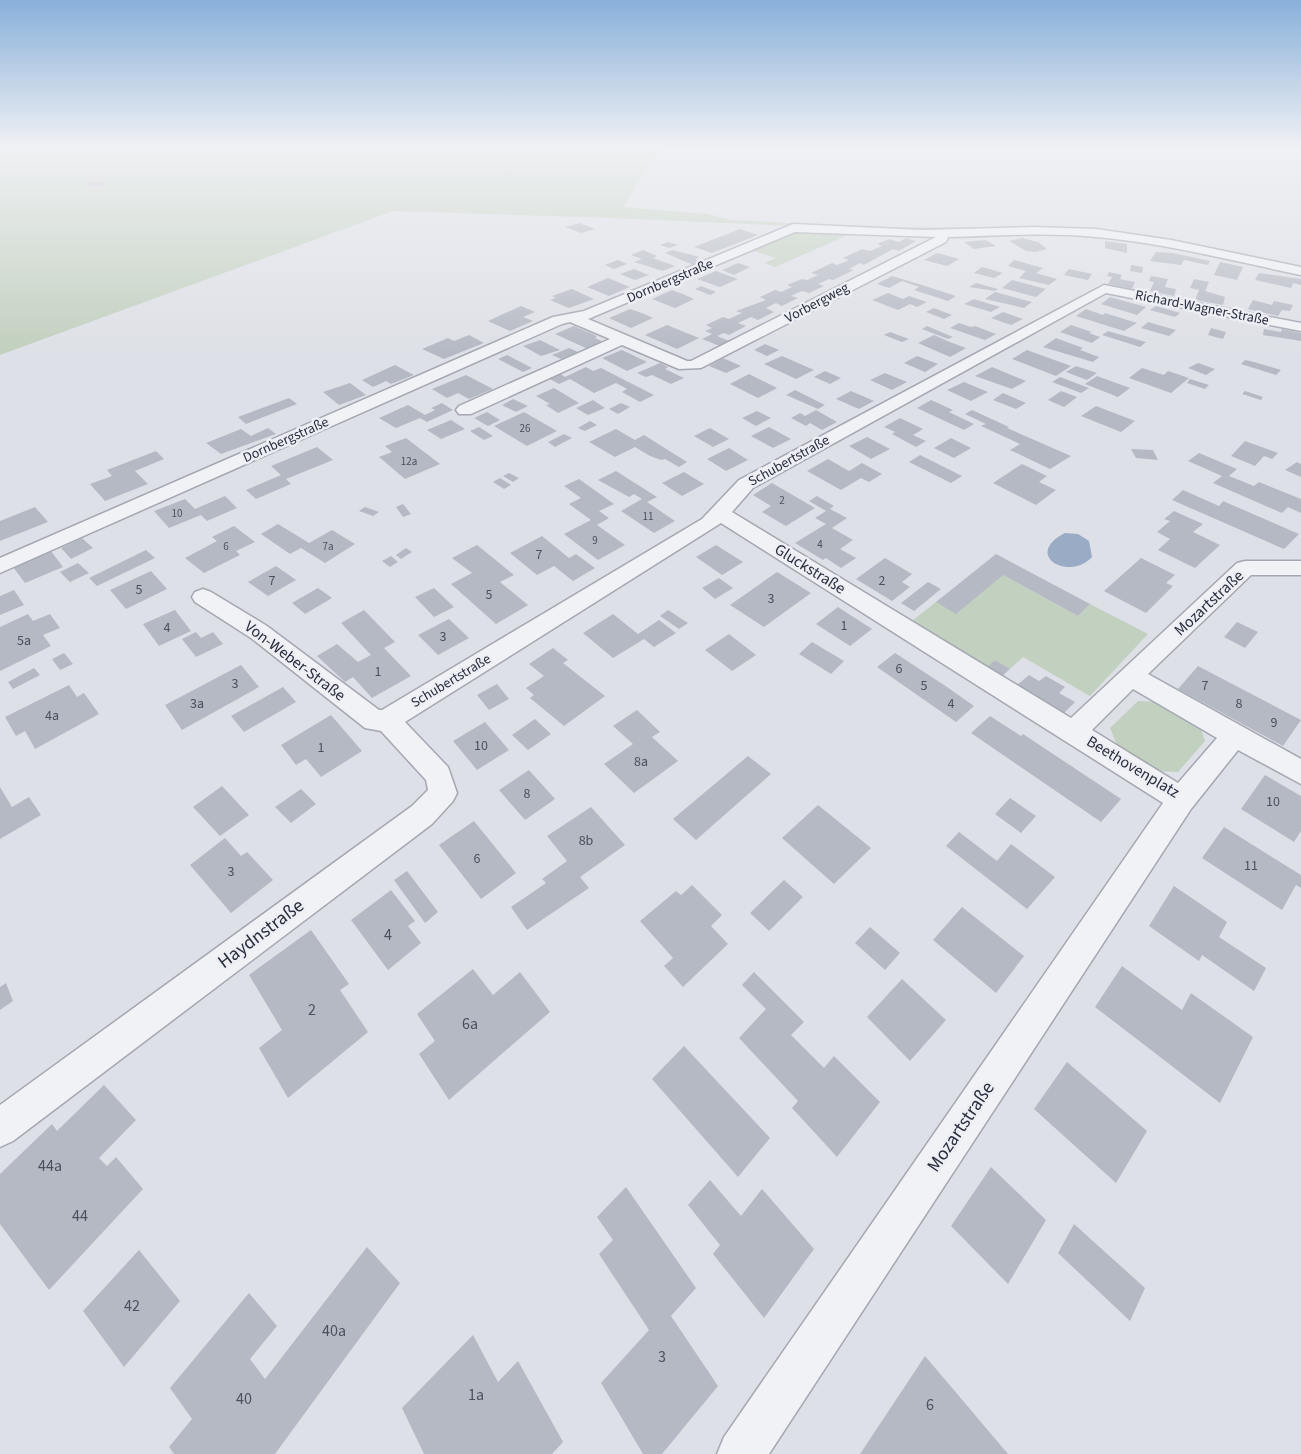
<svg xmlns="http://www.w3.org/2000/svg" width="1301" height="1454" font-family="'Source Sans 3',sans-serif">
<rect width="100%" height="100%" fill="#dee0e7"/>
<path fill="#c2d0bf" d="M0,148H660L623,207L708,214L730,220L869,227H1089L1162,237L1301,266V269L1113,232L905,231L611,218L393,211L0,355Z
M793,233L848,235L775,267L765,263L776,258L753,251Z
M1003,575L1078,616L1090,604L1148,634L1090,696L1023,657L1010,669L995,660L987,667L912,621L936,602Z
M1138,701L1162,702L1199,724L1205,741L1178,772L1156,771L1118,747L1110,728Z"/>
<path fill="#9aabc5" d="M1065,533L1078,534L1089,541L1092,557C1069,582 1022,555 1065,533Z"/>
<path fill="#b5b9c3" d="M90,181L107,182L100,186L83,185Z
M580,223L595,229L581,233L565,227Z
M740,229L758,235L712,253L694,247Z
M906,238L916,241L899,251L893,249L864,265L860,263L849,269L854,270L833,280L829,279L818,284L824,286L809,293L802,291L797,293L791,296L798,298L782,306L776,303L766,308L774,312L758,320L751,317L738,323L746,326L729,335L724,333L717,336L732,342L722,347L702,339L712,334L705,331L712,328L706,325L723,317L729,319L742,313L736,311L766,300L760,297L775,290L781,292L792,287L787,285L802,279L807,280L818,275L811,273L832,263L837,265L849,260L843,258L862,249L870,251L882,246L877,244L889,239L899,242Z
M1022,238L1038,242L1047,249L1035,252L1026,251L1009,241Z
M986,240L996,246L974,249L964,242Z
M1105,241L1127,244V253L1105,248Z
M668,242L678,245L669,248L660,245Z
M643,250L657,256L653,258L675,266L663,271L634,262L642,259L631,255Z
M672,250L700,257L695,259L705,262L696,266L665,253Z
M1156,252L1173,253L1210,261L1208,265L1184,260L1181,265L1150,261Z
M937,253L959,259L947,266L924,260Z
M618,260L627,264L614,269L605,265Z
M1014,260L1043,268L1036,273L1057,279L1049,285L1019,278L1026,271L1008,266Z
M1220,262L1243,267L1237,280L1214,275Z
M738,263L750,267L734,275L722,270Z
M1131,265L1143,267L1142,273L1130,271Z
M982,267L1003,273L994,278L974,273Z
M634,269L649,275L635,280L620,274Z
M1069,269L1092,274L1088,280L1064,275Z
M716,271L738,279L720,287L697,279Z
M1109,272L1122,275L1120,279L1135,282L1132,289L1108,284L1112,277L1107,276Z
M1259,273L1301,279V285L1293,283L1291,288L1255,280Z
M892,276L922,285L956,296L948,301L914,290L919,287L902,281L889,288L877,284Z
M1151,276L1168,279L1165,287L1176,289L1174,296L1150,291L1154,282L1149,281Z
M608,278L630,287L609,296L587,287Z
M1194,279L1209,282L1205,291L1225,297L1223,305L1195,300L1199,290L1190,288Z
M1012,280L1046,289L1036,297L1002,288Z
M976,283L998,289L995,291L969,287Z
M701,286L716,292L710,295L695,289Z
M572,289L594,299L569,308L550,300L556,298L552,296Z
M672,290L683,294L694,299L675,308L652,299Z
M995,292L1032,302L1024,308L985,299Z
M888,293L903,299L909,296L927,302L917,307L910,304L898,310L872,300Z
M1110,297L1146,307L1137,315L1101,304Z
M974,299L1000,307L991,312L964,304Z
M1253,300L1272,305L1274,301L1293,305L1290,311L1282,310L1278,316L1248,309Z
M521,306L535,312L523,317L533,321L510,331L488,321Z
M1156,306L1180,313L1175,317L1150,310Z
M934,308L952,315L944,319L926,312Z
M630,309L642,313L653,318L631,328L609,318Z
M1086,309L1103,315L1105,313L1137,323L1124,331L1076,316Z
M1003,312L1023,319L1011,325L991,318Z
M1148,322L1176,330L1169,336L1141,328Z
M959,323L971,327L975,326L996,334L985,340L950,328Z
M667,325L699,338L677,349L645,335Z
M1071,325L1092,332L1089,333L1100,337L1092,343L1060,332Z
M574,326L597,336L595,338L604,342L588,349L555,334Z
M927,326L953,337L948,339L922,329Z
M1211,328L1226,332L1223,339L1208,335Z
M1264,329L1281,332L1282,329L1301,333V341L1263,335Z
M1108,331L1146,342L1140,347L1102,335Z
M890,332L909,339L902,342L884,335Z
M469,335L484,343L444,359L422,349L448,338L454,341Z
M934,335L950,342L966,348L950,357L918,343Z
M1056,338L1083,348L1080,350L1099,357L1093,362L1043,347Z
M540,340L560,350L541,356L523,346Z
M765,344L779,350L767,356L754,350Z
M569,348L578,352L561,359L552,355Z
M622,350L647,362L627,371L602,358Z
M1027,350L1071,366L1056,376L1012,359Z
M507,355L532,368L523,372L498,359Z
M782,356L814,370L796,379L764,364Z
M917,356L938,364L925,372L904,363Z
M723,358L741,366L726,373L709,366Z
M1245,360L1254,362L1281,370L1276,375L1241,364Z
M660,363L668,367L665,369L684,378L671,384L652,375L646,377L637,373Z
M1198,363L1215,369L1206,375L1188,368Z
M395,365L414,375L391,384L386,381L373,387L362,380Z
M1076,366L1097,373L1087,380L1066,372Z
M586,367L593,371L601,368L654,395L640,402L622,392L627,389L616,383L594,393L570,379L559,384L548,378L559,373L565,377Z
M992,367L1026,381L1012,389L975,376Z
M1142,368L1164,375L1168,371L1189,378L1171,393L1129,378Z
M825,371L841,378L830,384L814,377Z
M885,373L907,382L892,390L870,380Z
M749,374L777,388L758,398L730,384Z
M466,375L493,389L469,399L458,393L447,398L432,389Z
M1097,376L1130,388L1118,397L1085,384Z
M1060,377L1089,388L1081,393L1052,382Z
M1190,379L1209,385L1205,389L1187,383Z
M964,382L988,392L971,401L947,390Z
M350,383L366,395L339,405L323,392Z
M554,388L579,403L558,413L546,405L550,404L536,396Z
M795,390L825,405L818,409L786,395Z
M851,391L874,401L859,409L836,399Z
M1061,391L1077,397L1064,407L1048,400Z
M1245,391L1263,397L1261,400L1242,394Z
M1003,393L1026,403L1016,409L993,400Z
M289,398L297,404L246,424L238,417Z
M513,399L528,406L516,412L502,405Z
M593,400L605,408L588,415L576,408Z
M931,400L953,410L949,412L974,424L964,430L917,408Z
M442,403L453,410L427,422L420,418L396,428L379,418L408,405L425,415L435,410L431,408Z
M621,403L630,407L618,414L609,409Z
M1096,406L1135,421L1121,432L1081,416Z
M816,410L837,422L822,430L810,423L806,426L791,418L800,413L805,416Z
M972,410L1009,427L1007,428L1071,456L1050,469L1010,450L1020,444L981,426L986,424L965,414Z
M757,411L771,418L756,426L742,418Z
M487,412L500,420L488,426L474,418Z
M524,412L557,431L527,446L494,426Z
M900,418L923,429L913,435L926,441L916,447L892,434L895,432L884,427Z
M451,420L465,429L441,439L427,430Z
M590,421L597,425L585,431L578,428Z
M479,427L493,436L484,440L470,431Z
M769,427L791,439L773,448L751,436Z
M268,428L276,434L221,454L206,443L241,429L251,436Z
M710,428L729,439L713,447L694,436Z
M616,429L635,440L644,435L687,462L679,467L665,459L661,460L650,456L635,447L615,457L589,442Z
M564,434L572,438L555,447L548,442Z
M867,437L890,449L871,459L849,446Z
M406,438L440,464L405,479L379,457L392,452L385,446Z
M951,438L971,448L954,458L934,448Z
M1245,441L1278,453L1272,459L1264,456L1255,466L1231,456Z
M317,447L333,460L286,479L291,484L256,499L246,490L281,475L271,466Z
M729,448L748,460L726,471L707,459Z
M1131,449L1153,450L1158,460L1136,458Z
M156,451L164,459L135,471L148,484L105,501L90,484L112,476L107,470Z
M1199,453L1237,469L1229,476L1254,486L1259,482L1301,499V513L1288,507L1282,513L1213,483L1222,476L1188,461Z
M920,455L962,476L951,483L909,462Z
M828,459L849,471L862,463L882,474L869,482L861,478L841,490L807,471Z
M1297,462L1301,464V477L1285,470Z
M1022,464L1047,476L1039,482L1056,490L1036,505L993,483Z
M616,471L657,497L647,502L675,521L654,533L621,511L642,499L634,494L629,497L598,480Z
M684,472L704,484L682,496L662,483Z
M509,473L519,478L513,482L503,476Z
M500,478L511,485L504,489L493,482Z
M579,479L614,504L599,511L609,518L597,525L625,545L598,560L564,534L591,520L569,504L581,498L564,486Z
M772,483L815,508L786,526L762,512L771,506L753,495Z
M1183,490L1219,506L1223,501L1299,534L1284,549L1172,500Z
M225,496L237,508L207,521L201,515L169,528L154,511L185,499L195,509Z
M817,496L834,506L830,509L847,518L832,528L853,540L840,549L856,558L841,568L826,558L823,560L795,543L826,524L815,518L826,511L809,501Z
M403,504L411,514L403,517L396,507Z
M35,507L48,522L0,541V521Z
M365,507L379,512L373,516L359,511Z
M1174,511L1203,524L1193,532L1220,545L1195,568L1158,550L1170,539L1157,532L1170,521L1164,519Z
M278,524L309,543L332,530L355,544L325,563L301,548L290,554L261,534Z
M234,526L255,542L236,551L240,555L204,573L185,558L217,541L212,537Z
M542,536L569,558L576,554L595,568L573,581L554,566L537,575L510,553Z
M82,538L93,548L71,559L61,548Z
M477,545L514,575L500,582L528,605L496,624L451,584L472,573L452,558Z
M716,545L743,562L722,575L696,557Z
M406,548L412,552L401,559L396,555Z
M146,550L155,558L97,586L89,578Z
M51,551L63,567L25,583L13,567Z
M996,554L1090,604L1078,616L1003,575L956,614L936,602Z
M391,556L398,562L390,567L382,561Z
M885,558L912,574L902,582L910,587L892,601L856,579Z
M1141,558L1175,575L1166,583L1173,586L1146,613L1104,591Z
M78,563L89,573L70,582L60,572Z
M276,566L296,580L268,596L248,582Z
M151,571L167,589L126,609L110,590Z
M777,572L811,593L764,627L730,605Z
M719,578L733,588L715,599L702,588Z
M928,582L941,589L914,611L901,603Z
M318,588L332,598L305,614L292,603Z
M434,588L454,607L434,617L415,597Z
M14,590L24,605L0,615V596Z
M838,607L872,629L850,646L816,624Z
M175,610L191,631L159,646L143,624Z
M364,610L395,642L384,648L411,676L372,698L353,677L345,682L317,656L337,644L358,662L371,655L341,623Z
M668,610L688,623L679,629L660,616Z
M28,614L33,621L50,614L60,628L43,635L51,646L0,671V627Z
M613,614L638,634L659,620L676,633L654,647L644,639L613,658L583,633Z
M449,619L469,638L438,655L418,635Z
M1237,622L1258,632L1245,648L1224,637Z
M196,632L201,638L213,632L223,644L196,657L182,639Z
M729,634L756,655L732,671L705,650Z
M812,642L844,661L831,674L799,654Z
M553,648L568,660L563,663L605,696L564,726L530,698L534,695L526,688L544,676L529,664Z
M64,653L73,664L60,670L52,659Z
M895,653L947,687L974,706L956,722L877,667Z
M995,660L1010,669L1002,676L987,667Z
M241,665L259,687L182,730L165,705Z
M1198,666L1301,720L1283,746L1178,689Z
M34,668L40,675L13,689L8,682Z
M1029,675L1039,681L1046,676L1065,687L1059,693L1075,702L1063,714L1017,685Z
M497,684L509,699L489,710L477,695Z
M69,685L77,697L84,693L99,714L35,749L25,731L16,736L5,717Z
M283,687L296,702L244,732L231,716Z
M637,710L660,732L652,737L678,761L634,793L604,764L633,744L613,726Z
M331,715L362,751L321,777L306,759L296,765L281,745Z
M990,716L1021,736L1023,734L1121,799L1101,822L971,733Z
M535,719L551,734L528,750L512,735Z
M485,722L509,750L477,770L453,741Z
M748,756L771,774L696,840L673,819Z
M529,770L555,799L525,820L499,790Z
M1265,775L1301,796V831L1294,842L1241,809Z
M222,786L249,815L220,836L193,807Z
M0,787L12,807L29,797L41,815L0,839Z
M301,789L316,804L291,823L275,807Z
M1010,798L1036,816L1021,833L995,814Z
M818,805L871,848L834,884L782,838Z
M591,807L625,845L580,877L589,888L527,930L511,907L546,883L542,879L567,861L547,836Z
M474,821L516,873L481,899L439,845Z
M1224,827L1301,875V888L1296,885L1282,910L1202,858Z
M959,832L997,861L1011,844L1055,877L1027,909L946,846Z
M225,838L241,856L247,852L273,880L231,913L190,865Z
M407,871L438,912L425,923L394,880Z
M784,880L803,897L769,931L750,913Z
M692,885L722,915L711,926L728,944L683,987L664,966L673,958L640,921L676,891L681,895Z
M1174,886L1227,922L1219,937L1266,968L1254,991L1202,955L1199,961L1149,926Z
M391,890L415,921L408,926L421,943L388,970L351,920Z
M962,907L1024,956L996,993L933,940Z
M870,927L900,953L885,970L855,943Z
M311,930L349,984L340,990L368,1032L288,1098L259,1048L282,1030L249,975Z
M1122,966L1182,1010L1191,993L1253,1037L1220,1103L1095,1007Z
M473,969L493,995L520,972L550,1012L449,1100L419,1054L435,1041L417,1014Z
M754,972L804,1022L791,1035L824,1068L834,1056L880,1102L837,1157L792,1108L798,1101L739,1038L766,1009L742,985Z
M902,979L946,1020L910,1061L867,1017Z
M6,983L13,1001L0,1010V987Z
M684,1046L770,1138L738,1177L652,1079Z
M1067,1062L1147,1131L1116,1183L1034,1109Z
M104,1085L136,1120L99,1158L107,1166L116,1157L143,1189L49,1290L0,1224V1174L52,1124L57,1131Z
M991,1167L1046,1220L1008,1284L951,1226Z
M710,1180L741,1216L762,1189L814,1249L764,1318L713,1254L720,1245L688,1205Z
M626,1187L696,1288L671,1316L718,1386L662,1454H643L601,1383L649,1330L599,1254L613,1240L597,1217Z
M1074,1224L1145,1288L1130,1321L1058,1253Z
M367,1247L400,1283L275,1454H174L169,1447L192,1419L170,1388L249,1293L277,1326L250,1359L265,1379Z
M139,1250L180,1301L124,1367L83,1311Z
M473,1335L498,1382L518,1361L563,1442L552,1454H424L402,1408Z
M925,1356L1008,1454H860Z"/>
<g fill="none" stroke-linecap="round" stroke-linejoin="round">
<g stroke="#a4a7b1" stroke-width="3">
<path id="minor" d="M793,224L922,230L1033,227L1096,229L1171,240L1301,267V275C1233,261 1165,243 1096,237C1047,232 997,236 948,237L946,242L701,368L679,369L622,345L471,414H459L456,410L459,406L610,339L570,322L562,324L0,573V558L553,317L584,311ZM795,232L936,237L691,361H687L588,319Z
M1104,285L1301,323V331L1106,293L753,488L732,512L1071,718L1237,563L1245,561H1301V575H1251L1148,674L1301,759V784L1238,750L1191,809L769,1454H717L724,1437L1163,803L721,523L405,722L448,767L457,793L453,801L432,824L13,1141L0,1147V1105L412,806L428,790L426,780L381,731L365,728L251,638L195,602L192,597L195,592L203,589L211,592L267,626L379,710H382L702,519L739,480ZM1133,689L1217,738L1178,783L1092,730Z"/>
</g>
<use href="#minor" fill="#f0f2f5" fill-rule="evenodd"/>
</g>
<linearGradient id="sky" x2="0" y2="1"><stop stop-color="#89b0da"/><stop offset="0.42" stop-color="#f0f1f4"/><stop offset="1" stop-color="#f0f1f4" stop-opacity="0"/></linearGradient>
<rect width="1301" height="352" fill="url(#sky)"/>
<g text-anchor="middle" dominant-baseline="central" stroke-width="5" stroke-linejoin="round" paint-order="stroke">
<g font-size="11" fill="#4b505e">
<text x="525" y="428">26</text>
<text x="409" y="461">12a</text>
<text x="782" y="500">2</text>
<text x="177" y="513">10</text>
<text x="648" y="516">11</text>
<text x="595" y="540">9</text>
<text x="820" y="544">4</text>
<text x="226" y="546">6</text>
<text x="328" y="546">7a</text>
</g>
<g font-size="14" fill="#282d3d" stroke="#edeff4">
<text transform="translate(670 281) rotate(-23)">Dornbergstraße</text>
<text transform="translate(817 303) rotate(-28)">Vorbergweg</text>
<text transform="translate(1202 308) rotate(11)">Richard-Wagner-Straße</text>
<text transform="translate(286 440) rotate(-24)">Dornbergstraße</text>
<text transform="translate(789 461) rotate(-29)">Schubertstraße</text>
<text transform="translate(451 681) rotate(-31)">Schubertstraße</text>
</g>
<g font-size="14" fill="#4b505e">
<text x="539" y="555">7</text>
<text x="272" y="581">7</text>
<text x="882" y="581">2</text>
<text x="139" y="590">5</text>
<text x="489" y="595">5</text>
<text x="771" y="599">3</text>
<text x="844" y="626">1</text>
<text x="167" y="628">4</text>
<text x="443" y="637">3</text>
<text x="24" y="641">5a</text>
<text x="899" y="669">6</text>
<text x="378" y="672">1</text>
<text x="235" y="684">3</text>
<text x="924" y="686">5</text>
<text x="1205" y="686">7</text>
<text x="197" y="704">3a</text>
<text x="951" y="704">4</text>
<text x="1239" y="704">8</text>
<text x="52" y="716">4a</text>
<text x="1274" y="723">9</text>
<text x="481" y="746">10</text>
<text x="321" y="748">1</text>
<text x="641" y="762">8a</text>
<text x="527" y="794">8</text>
<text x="1273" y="802">10</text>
<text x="586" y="841">8b</text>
<text x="477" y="859">6</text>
<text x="1251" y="866">11</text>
<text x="231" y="872">3</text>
</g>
<g font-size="16" fill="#282d3d" stroke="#edeff4">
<text transform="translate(810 569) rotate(32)">Gluckstraße</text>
<text transform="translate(1209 603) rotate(-43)">Mozartstraße</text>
<text transform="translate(295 661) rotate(37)">Von-Weber-Straße</text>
<text transform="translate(1133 767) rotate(31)">Beethovenplatz</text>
</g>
<g font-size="16" fill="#4b505e">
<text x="388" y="935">4</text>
<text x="312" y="1010">2</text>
<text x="470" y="1024">6a</text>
<text x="50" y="1166">44a</text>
<text x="80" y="1216">44</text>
<text x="132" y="1306">42</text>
<text x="334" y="1331">40a</text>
<text x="662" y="1357">3</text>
<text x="476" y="1395">1a</text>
<text x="244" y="1399">40</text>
<text x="930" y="1405">6</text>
</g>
<g font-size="19" fill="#282d3d" stroke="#edeff4">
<text transform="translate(261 934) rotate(-37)">Haydnstraße</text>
<text transform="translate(961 1127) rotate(-56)">Mozartstraße</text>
</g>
</g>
</svg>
